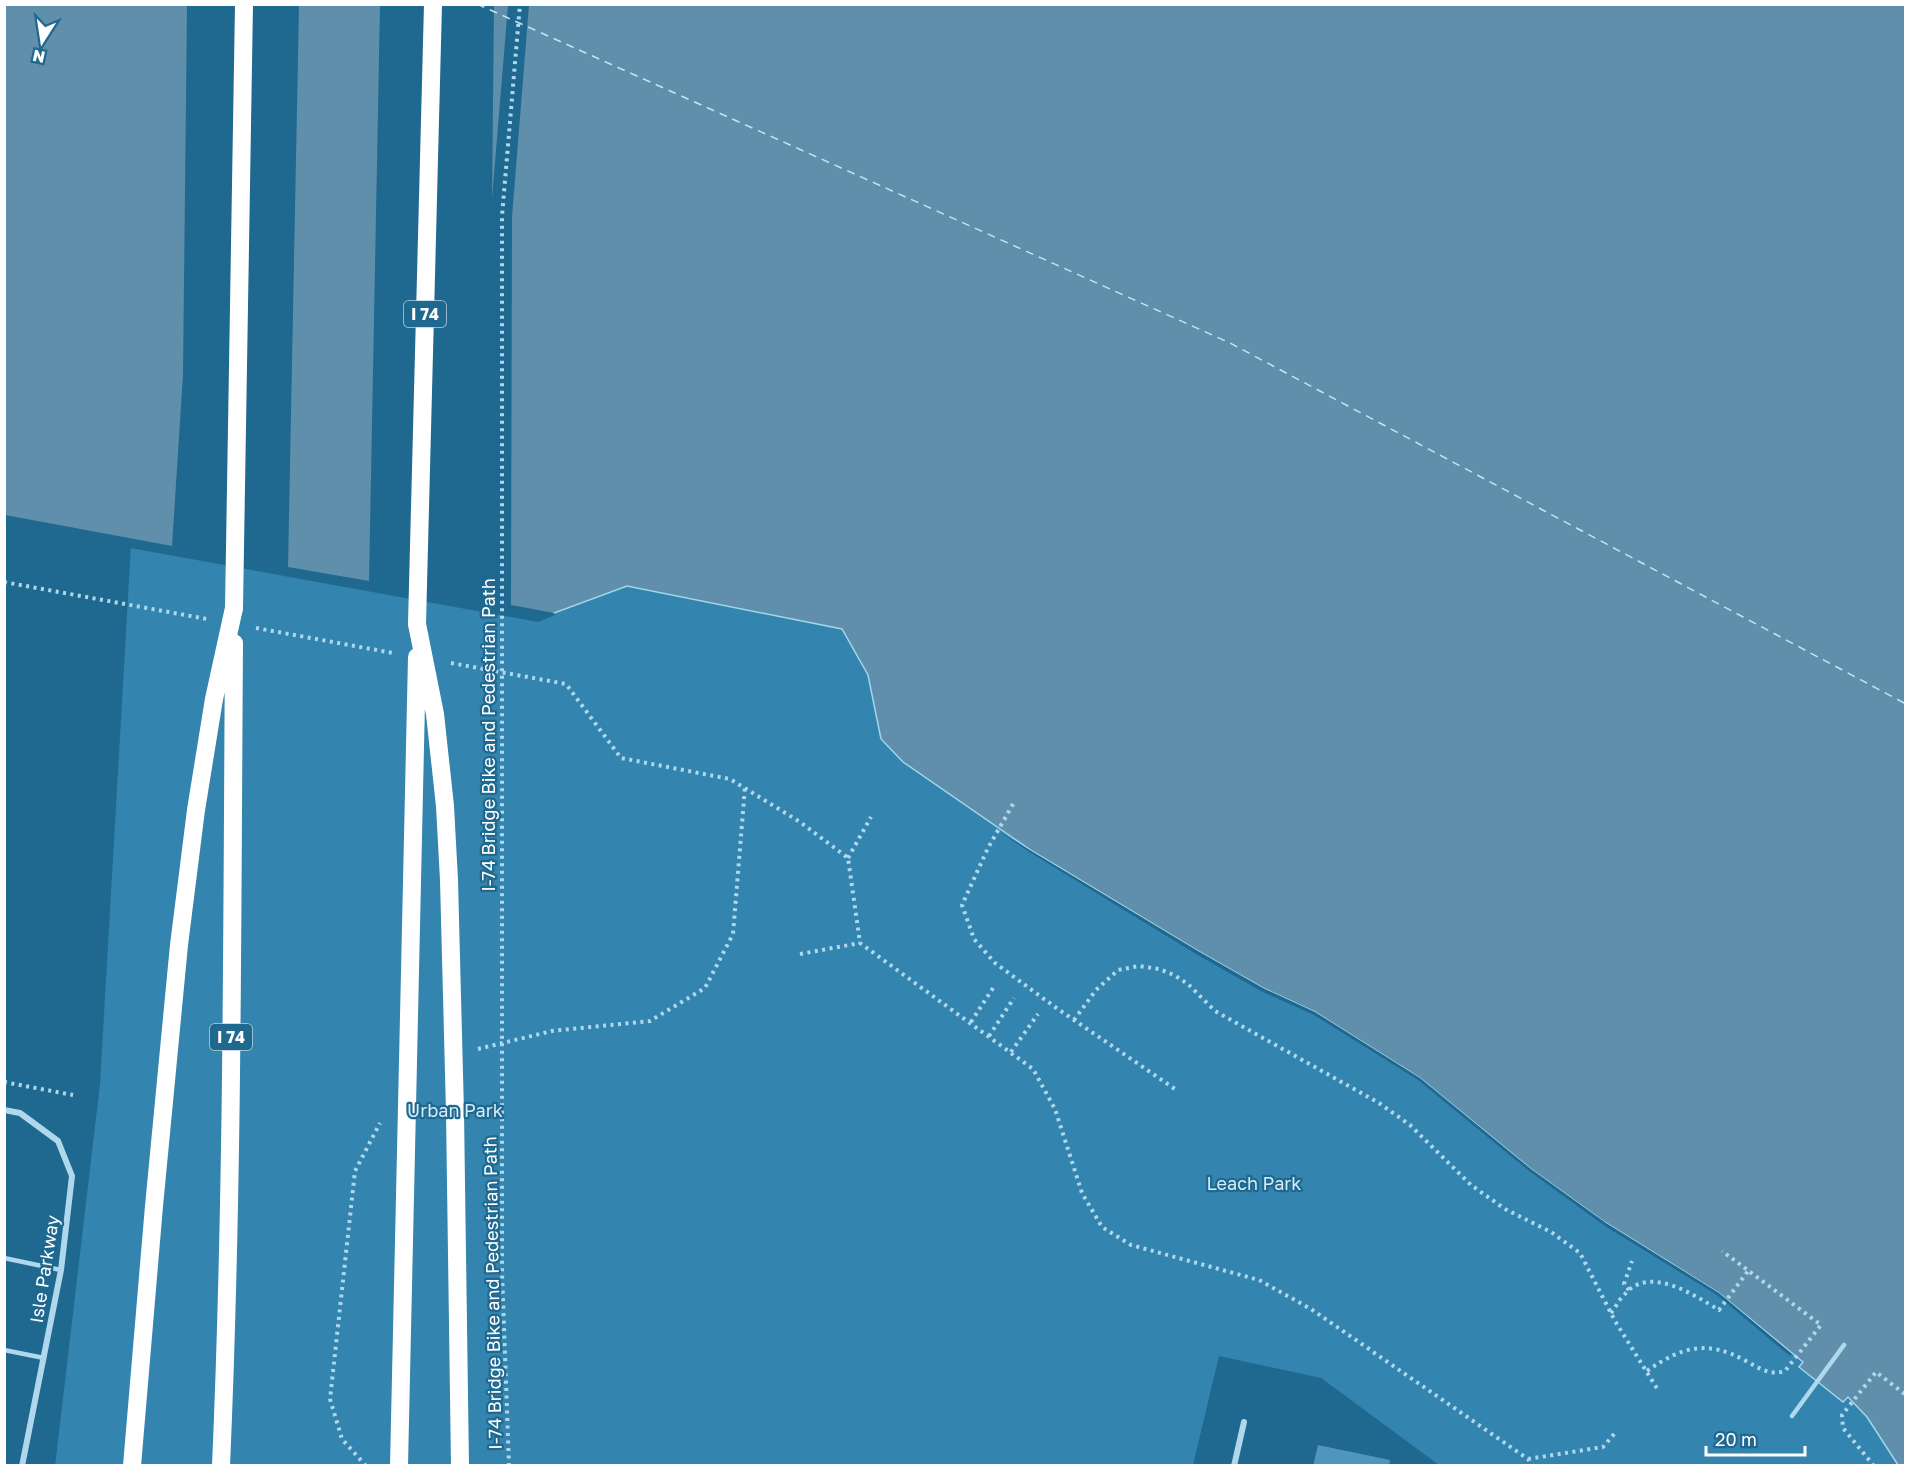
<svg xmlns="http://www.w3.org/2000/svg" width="1910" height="1470" font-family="'Golos Text',sans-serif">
<rect width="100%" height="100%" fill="#1f6890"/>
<path fill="#3384ae" d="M131,545L538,619L627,586L842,629L868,675L881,739L903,762L1032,851L1068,872L1014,764L1662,1258L1719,1293L1803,1362L1799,1367L1843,1401L1847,1396L1867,1417L1898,1465H1439L1321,1378L1219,1356L1193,1465L55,1466L100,1084Z"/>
<path fill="#5f8faa" stroke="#a3d6ee" stroke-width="1.5" d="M4,5H1905V1465H1898L1867,1417L1848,1397L1843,1402L1799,1367L1803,1362L1719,1293L1606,1223L1531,1169L1420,1078L1315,1012L1263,988L1198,951L1032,851L903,762L881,739L868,675L842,629L627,586L538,619L5,522Z"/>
<path fill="#1f6890" d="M187,5H299L288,567L369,581L380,5H494L492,199L508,5H529L512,217L511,605L554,613L555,615L538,622L4,525L5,515L172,546L183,375Z
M998,831L1198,951L1263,988L1315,1012L1420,1078L1531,1169L1606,1223L1719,1293L1792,1354L1790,1356L1717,1295L1605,1226L1529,1171L1418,1080L1314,1015L1261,991L1196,954L1031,853Z"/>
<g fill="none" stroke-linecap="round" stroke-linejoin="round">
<path stroke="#c3e4f5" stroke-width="1.5" stroke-dasharray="8 6" stroke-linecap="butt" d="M477,4L1230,343L1906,704"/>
</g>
<path fill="#5096bb" d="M1318,1445L1390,1460L1389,1466H1313Z"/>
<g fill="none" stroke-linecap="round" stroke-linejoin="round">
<path stroke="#b0d8ed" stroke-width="4" stroke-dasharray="3 4.5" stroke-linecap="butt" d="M4,582L207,619
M256,628L393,653
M451,663L566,684L621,758L730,779L800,822L848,858L860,943L1033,1069L1055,1109L1082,1193L1102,1227L1131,1245L1259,1280L1311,1309L1528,1459L1533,1466
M1013,804L988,848L962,905L974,939L995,963L1055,1007L1175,1089
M848,858L871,817
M800,954L860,943
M1074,1020L1096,990L1118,970L1139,966L1159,969L1174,975L1188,984L1215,1011L1379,1103L1410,1125L1471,1185L1505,1209L1551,1232L1580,1253L1615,1321L1658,1390
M971,1022L995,985
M989,1036L1014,998
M478,1049L552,1031L650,1021L705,988L733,934L745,787
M1011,1052L1038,1014
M4,1082L73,1095
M1629,1290L1624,1284L1632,1261
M1611,1313C1616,1307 1619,1299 1625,1294C1650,1265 1694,1295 1719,1310L1748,1271
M1647,1371C1681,1347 1707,1339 1746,1361C1759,1368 1770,1376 1785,1371L1821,1325L1722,1251
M1528,1459L1603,1447L1615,1433
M366,1466L342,1439L330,1399L355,1171L380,1123
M1874,1466L1843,1428L1842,1415L1876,1372L1906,1395"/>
<path stroke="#b0d8ed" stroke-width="4.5" d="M4,1258L61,1270
M4,1350L44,1358
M1792,1416L1844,1345"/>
<path stroke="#b0d8ed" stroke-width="6" d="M4,1110L20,1113L58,1141L72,1176L61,1270L22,1466
M1234,1466L1244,1422"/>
<path stroke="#fff" stroke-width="18" d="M234,608L244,4
M417,624L433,4"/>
<path stroke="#b0d8ed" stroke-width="4" stroke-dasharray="3 4.5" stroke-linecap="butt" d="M509,1466L502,1272V216L520,4"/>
<path stroke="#fff" stroke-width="18" d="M417,624L435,714L445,806L449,880L455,1112L460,1466
M132,1466L154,1206L179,945L196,810L214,699L234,608
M221,1466C233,1191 232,917 234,643
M399,1466L417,657"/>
</g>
<g text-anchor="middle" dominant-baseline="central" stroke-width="4.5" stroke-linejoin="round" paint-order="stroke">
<g fill="#1f6890" stroke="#bcd2de" stroke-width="1.5">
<rect x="404" y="301" width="42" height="26" rx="4.5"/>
<rect x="210" y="1024" width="42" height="26" rx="4.5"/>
</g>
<g font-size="16" font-weight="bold" fill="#fff">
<text x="425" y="314">I 74</text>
<text x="231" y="1037">I 74</text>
</g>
<g font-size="18" fill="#fff" stroke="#1f6890">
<text transform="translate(488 735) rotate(-90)">I-74 Bridge Bike and Pedestrian Path</text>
<text transform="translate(44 1269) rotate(-81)">Isle Parkway</text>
<text transform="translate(492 1293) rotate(-91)">I-74 Bridge Bike and Pedestrian Path</text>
</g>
<g font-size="18" fill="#d5edf9" stroke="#1f6890">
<text x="455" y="1110">Urban Park</text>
<text x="1254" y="1183">Leach Park</text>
</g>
</g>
<rect width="1910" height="1470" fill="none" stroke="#ffffff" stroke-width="12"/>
<g transform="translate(42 42) rotate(192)" stroke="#1f6890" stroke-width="4.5" paint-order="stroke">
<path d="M0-4.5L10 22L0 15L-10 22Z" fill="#ffffff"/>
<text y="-9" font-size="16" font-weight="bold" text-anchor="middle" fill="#ffffff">N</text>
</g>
<path d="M1706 1446v9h99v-9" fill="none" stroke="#ffffff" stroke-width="3"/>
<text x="1715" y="1446" font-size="18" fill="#ffffff" stroke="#1f6890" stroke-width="4.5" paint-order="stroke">20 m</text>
</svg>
